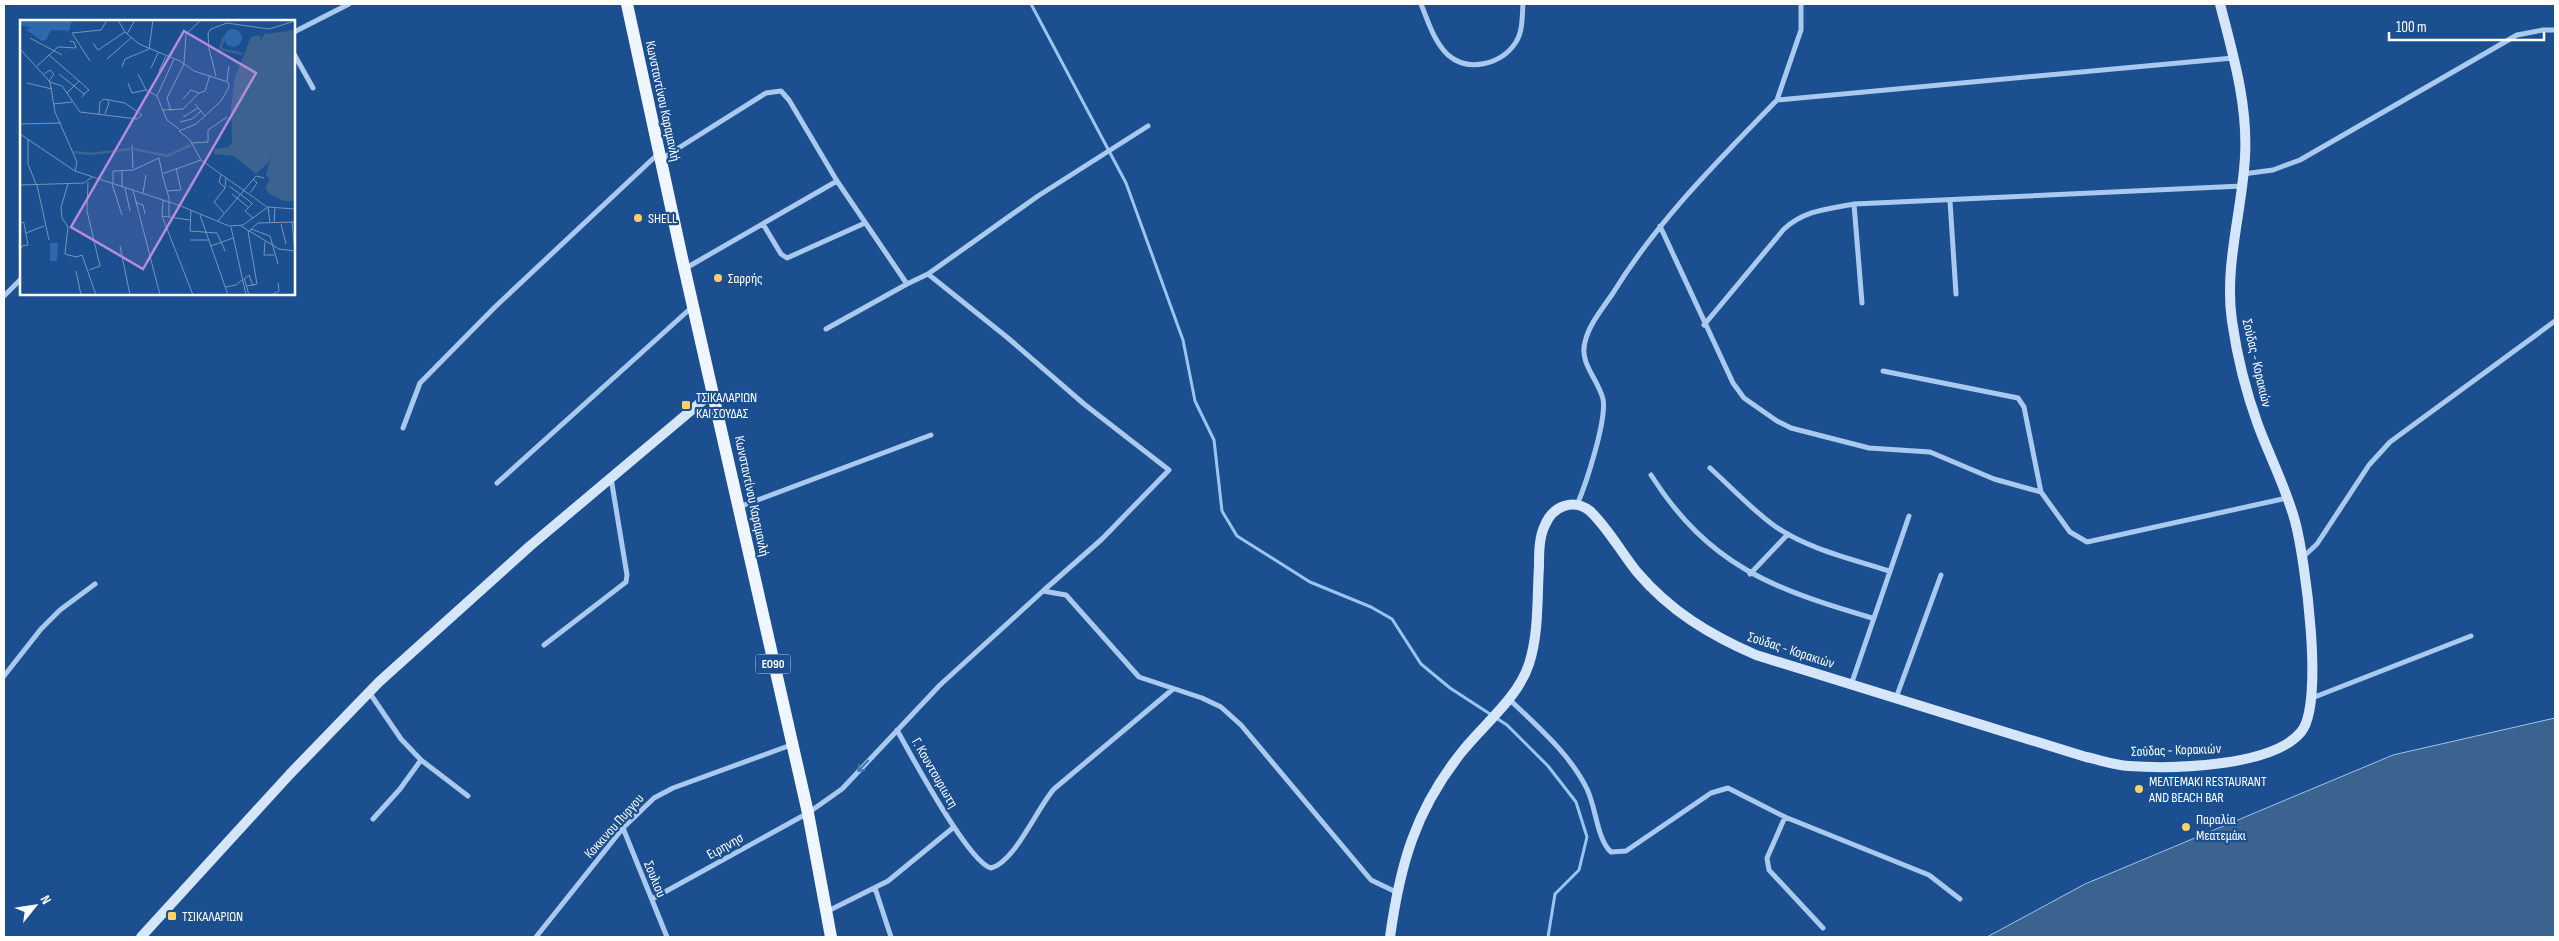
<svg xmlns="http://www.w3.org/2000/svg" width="2559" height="941" font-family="'Sofia Sans Condensed',sans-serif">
<rect width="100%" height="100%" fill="#1b4f8f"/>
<path fill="#3c6290" stroke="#9cc4f0" d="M2555,718V937H1987L2085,884L2393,755Z"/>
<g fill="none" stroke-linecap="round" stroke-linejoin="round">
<path stroke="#9cc4f0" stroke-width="3" d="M1031,4L1126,183L1183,340L1195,401L1214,440L1222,511L1237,536L1310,582L1371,607L1392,619L1421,664L1450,688L1507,725L1548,766L1576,802L1587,837L1579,870L1555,894L1548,937"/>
<path stroke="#a9c9ee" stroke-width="5" d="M1421,4C1428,21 1434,42 1448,55C1469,73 1502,64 1516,42C1523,31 1522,16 1523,4
M294,32L349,4
M294,54L313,88
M1777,100L1801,30V4
M661,159L766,93L781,91L789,100L837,181L907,284L928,274L1008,338L1084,404L1169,470L1102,539L1043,591
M2243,174L2273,170L2300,160L2517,35L2543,30H2555
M1950,201L1956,294
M1854,204L1862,303
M763,224L781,254L787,258L865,223
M1660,226L1733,383L1744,398L1777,421L1791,428L1869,448L1930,452L1994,479L2041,492L2070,532L2087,542L2287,498
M686,268L837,181
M928,274L1038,196L1148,126
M4,296L21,279
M1704,325L1784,229C1805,210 1828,209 1854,204L2242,186
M826,329L907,284
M1883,371L2018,398L2024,407L2041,492
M403,428L420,383L495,307L659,153
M1710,468C1731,487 1752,510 1776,527C1808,549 1852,559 1889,571
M1651,475C1709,566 1773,589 1872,618
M497,483L691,308
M1577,505C1586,484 1607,420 1603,399C1598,379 1579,363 1585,342C1589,324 1603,308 1613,293C1658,220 1718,161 1777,100L2233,58
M739,507L931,435
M2302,558L2317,544L2369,465L2390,442L2555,321
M1750,574L1788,534
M544,645L626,582L627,575L611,478
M4,676L41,629L60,610L95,584
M1851,685L1909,516
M369,692L401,739L421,760L468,796
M1896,698L1941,575
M2312,698L2471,636
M1509,699C1537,726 1570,754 1587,789C1596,807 1597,840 1611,852L1626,851L1711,793L1728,788L1785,817L1929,875L1960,899
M897,730C911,755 968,862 991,868C1015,862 1037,808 1054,789L1173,689
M1785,817L1767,858L1769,870L1823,928
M373,819L400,789L421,760
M623,828L667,937
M875,888L891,937
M652,899L808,813L842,789L940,685L1043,591L1066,595L1139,677L1202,698L1221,707L1241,725L1371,880L1396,892
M828,911L888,881L954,827
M536,937L623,828L654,798L673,788L791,745"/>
<path stroke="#d6e6fa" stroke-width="10" d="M141,937L290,774L379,682L530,546L713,392
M1390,937C1400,865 1415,811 1461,753C1483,725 1518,698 1529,664C1539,633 1537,598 1539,566C1539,553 1539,537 1545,525C1553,506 1573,498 1590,511C1608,528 1621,552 1637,572C1670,611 1710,635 1756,655L2086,757C2100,760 2114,765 2129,766C2172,769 2272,767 2301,732C2325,704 2305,558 2295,521C2286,488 2270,457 2258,425C2246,392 2237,356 2232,321C2224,266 2242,212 2245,157C2248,104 2233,55 2220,4"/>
<path stroke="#f0f6ff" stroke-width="12" d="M627,4L682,258L808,813L831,937"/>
</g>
<defs><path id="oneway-shaft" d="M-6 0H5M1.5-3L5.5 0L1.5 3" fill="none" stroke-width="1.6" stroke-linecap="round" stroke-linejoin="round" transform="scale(1.25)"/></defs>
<use stroke="#4674ac" href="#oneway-shaft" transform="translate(863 766) rotate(133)"/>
<g fill="#ffd166" stroke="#1b4f8f" stroke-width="2">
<circle cx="638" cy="218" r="5"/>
<circle cx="718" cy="278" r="5"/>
<rect x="681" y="400" width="10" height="10" rx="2.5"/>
<circle cx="2139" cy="789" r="5"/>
<circle cx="2186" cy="827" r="5"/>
<rect x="167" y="911" width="10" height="10" rx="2.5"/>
</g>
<g text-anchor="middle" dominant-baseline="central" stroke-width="4.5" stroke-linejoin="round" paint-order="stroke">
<rect fill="#1b4f8f" stroke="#bbcadd" stroke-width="1" x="755.5" y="654.5" width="35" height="19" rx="4"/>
<g font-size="12" font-weight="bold" fill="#fff">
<text x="773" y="664">ΕΟ90</text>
</g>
<g font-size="14" fill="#fff" stroke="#1b4f8f">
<text transform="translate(663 101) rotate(78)">Κωνσταντίνου Καραμανλή</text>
<text transform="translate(2257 363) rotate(77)">Σούδας - Κορακιών</text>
<text transform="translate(752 496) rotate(78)">Κωνσταντίνου Καραμανλή</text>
<text transform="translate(1791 650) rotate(18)">Σούδας - Κορακιών</text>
<text transform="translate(2176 750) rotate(-2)">Σούδας - Κορακιών</text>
<text transform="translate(935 773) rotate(60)">Γ. Κουντουριωτη</text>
<text transform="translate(614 826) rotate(-48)">Κοκκινου Πυργου</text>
<text transform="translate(725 846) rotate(-29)">Ειρηνησ</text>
<text transform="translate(655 879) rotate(68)">Σουλιου</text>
</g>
<g font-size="14" fill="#fff" stroke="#1b4f8f" text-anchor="start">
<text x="648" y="218">SHELL</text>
<text x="728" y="278">Σαρρής</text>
<text x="696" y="397">ΤΣΙΚΑΛΑΡΙΩΝ<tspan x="696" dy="16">ΚΑΙ ΣΟΥΔΑΣ</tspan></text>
<text x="2149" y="781">ΜΕΛΤΕΜΑΚΙ RESTAURANT<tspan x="2149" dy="16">AND BEACH BAR</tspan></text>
<text x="2196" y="819">Παραλία<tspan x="2196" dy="16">Μεατεμάκι</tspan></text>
<text x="182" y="916">ΤΣΙΚΑΛΑΡΙΩΝ</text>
</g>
</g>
<g transform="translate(20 20)">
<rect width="275" height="275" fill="#1b4f8f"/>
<path d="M0,0H52L49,11L31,10L26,20L22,21L5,9L12,8L0,5ZM204 18a9 9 0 1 1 18 0a9 9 0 1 1-18 0ZM30,223H38L37,241H30Z" fill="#2e69ad"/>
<path d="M275,10V181H264L249,174L245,167L250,160L246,155L252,131L248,143L236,154L214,136L194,134V129L208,127L212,123L211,87L215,57L231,17L240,15L241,21L244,14Z" fill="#3c6290"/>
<path fill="none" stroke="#3c6290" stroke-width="2.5" d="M204,17L200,29L223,34M114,129L147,136L171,125M54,132L71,134L110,129"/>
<path fill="none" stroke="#7695bc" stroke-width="1" d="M98,0L105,12L119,24L160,41L174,51L208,62L209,67L201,81L176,104L159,111L170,120L181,140L247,187M107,14L115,0M10,18L42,35M73,23L78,30L105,12M0,29L30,62L35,92L57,142L55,151M29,35L59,61L47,73M87,39L111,18M154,39L137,76L147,100L159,109M70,41L52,13L81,10L87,0M164,43L166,14L181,0M17,46L38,27L56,28L54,22L50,21M102,47L105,39L129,29L133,0M131,48L138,33M139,51L146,36M24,54L30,50L34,54L29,61M39,54L64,74L62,77M118,54L126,70L137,76M196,56L189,29L188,13L191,9L207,3L249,9L275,1M59,61L69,70L64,74M207,61L209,46M30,62L42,66L60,92L117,99L122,95L105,83L84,79L80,82L79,94M7,63L32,69M108,63L112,73L126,70M163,79L171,70L179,73M34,84L52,82M175,84L185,96M142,90L163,89L179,73L185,71L190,55M151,91L147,78L164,44M85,94L89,83L87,79M163,97L178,88M160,102L172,99L181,91M0,104L41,103M0,114L55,151L161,186L209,206L223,205L248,187L275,189M8,119V144L16,164M171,123L188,122V110L207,97M112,125L113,148M102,151V167M201,155L199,162L205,168M68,162L67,191L80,246L69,250M93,163V151L113,150L139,138L142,153M48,164L41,187L42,198L48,207L45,234L56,237L62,235L76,275M92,164L102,195M0,165L64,163L72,157M17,165L29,220M209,166L232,183M105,168L110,191M113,170L140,275M147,171L161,170L156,148M123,173L126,155M230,173L237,163L233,159M212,174L228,187M143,180L142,196L173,275M115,182L123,185L125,194M233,183L225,191L233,198M248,187L250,203M171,190L170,211L197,213L205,231M204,193L194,182L205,168L206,158M180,195L208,275M142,196L170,200M149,197V178L142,154L181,140M198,201L236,156L244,158M0,202L4,203L8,225L2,226L0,231M272,202L275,231M254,203L255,187M261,204L266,224M221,206L259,229L275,231M211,207L226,275M231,209L238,203L275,202M229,212L231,209L250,216L258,244M6,213L24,206M170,220H188M245,222L244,235H254M100,226L110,275M191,226L213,218M56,251L61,275M224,258L229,275M224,259L229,255L233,266M227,266L237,264L228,211M206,267L216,265L222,260M251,275L259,271L258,263"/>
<path fill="#b68bdc" fill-opacity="0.15" stroke="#b68bdc" stroke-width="2.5" d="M164,11L236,53L123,249L51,207Z"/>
<rect width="275" height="275" fill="none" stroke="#fff" stroke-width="2.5"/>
</g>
<rect width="2559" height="941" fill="none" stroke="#ffffff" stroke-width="10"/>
<g transform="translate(35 906) rotate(60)" stroke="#1b4f8f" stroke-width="4" paint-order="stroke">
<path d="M0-4L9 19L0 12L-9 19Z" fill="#ffffff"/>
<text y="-8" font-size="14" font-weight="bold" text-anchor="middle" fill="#ffffff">N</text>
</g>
<path d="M2389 32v8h155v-8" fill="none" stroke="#ffffff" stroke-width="2.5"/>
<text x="2396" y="32" font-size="15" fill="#ffffff" stroke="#1b4f8f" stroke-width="4" paint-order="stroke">100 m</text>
</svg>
